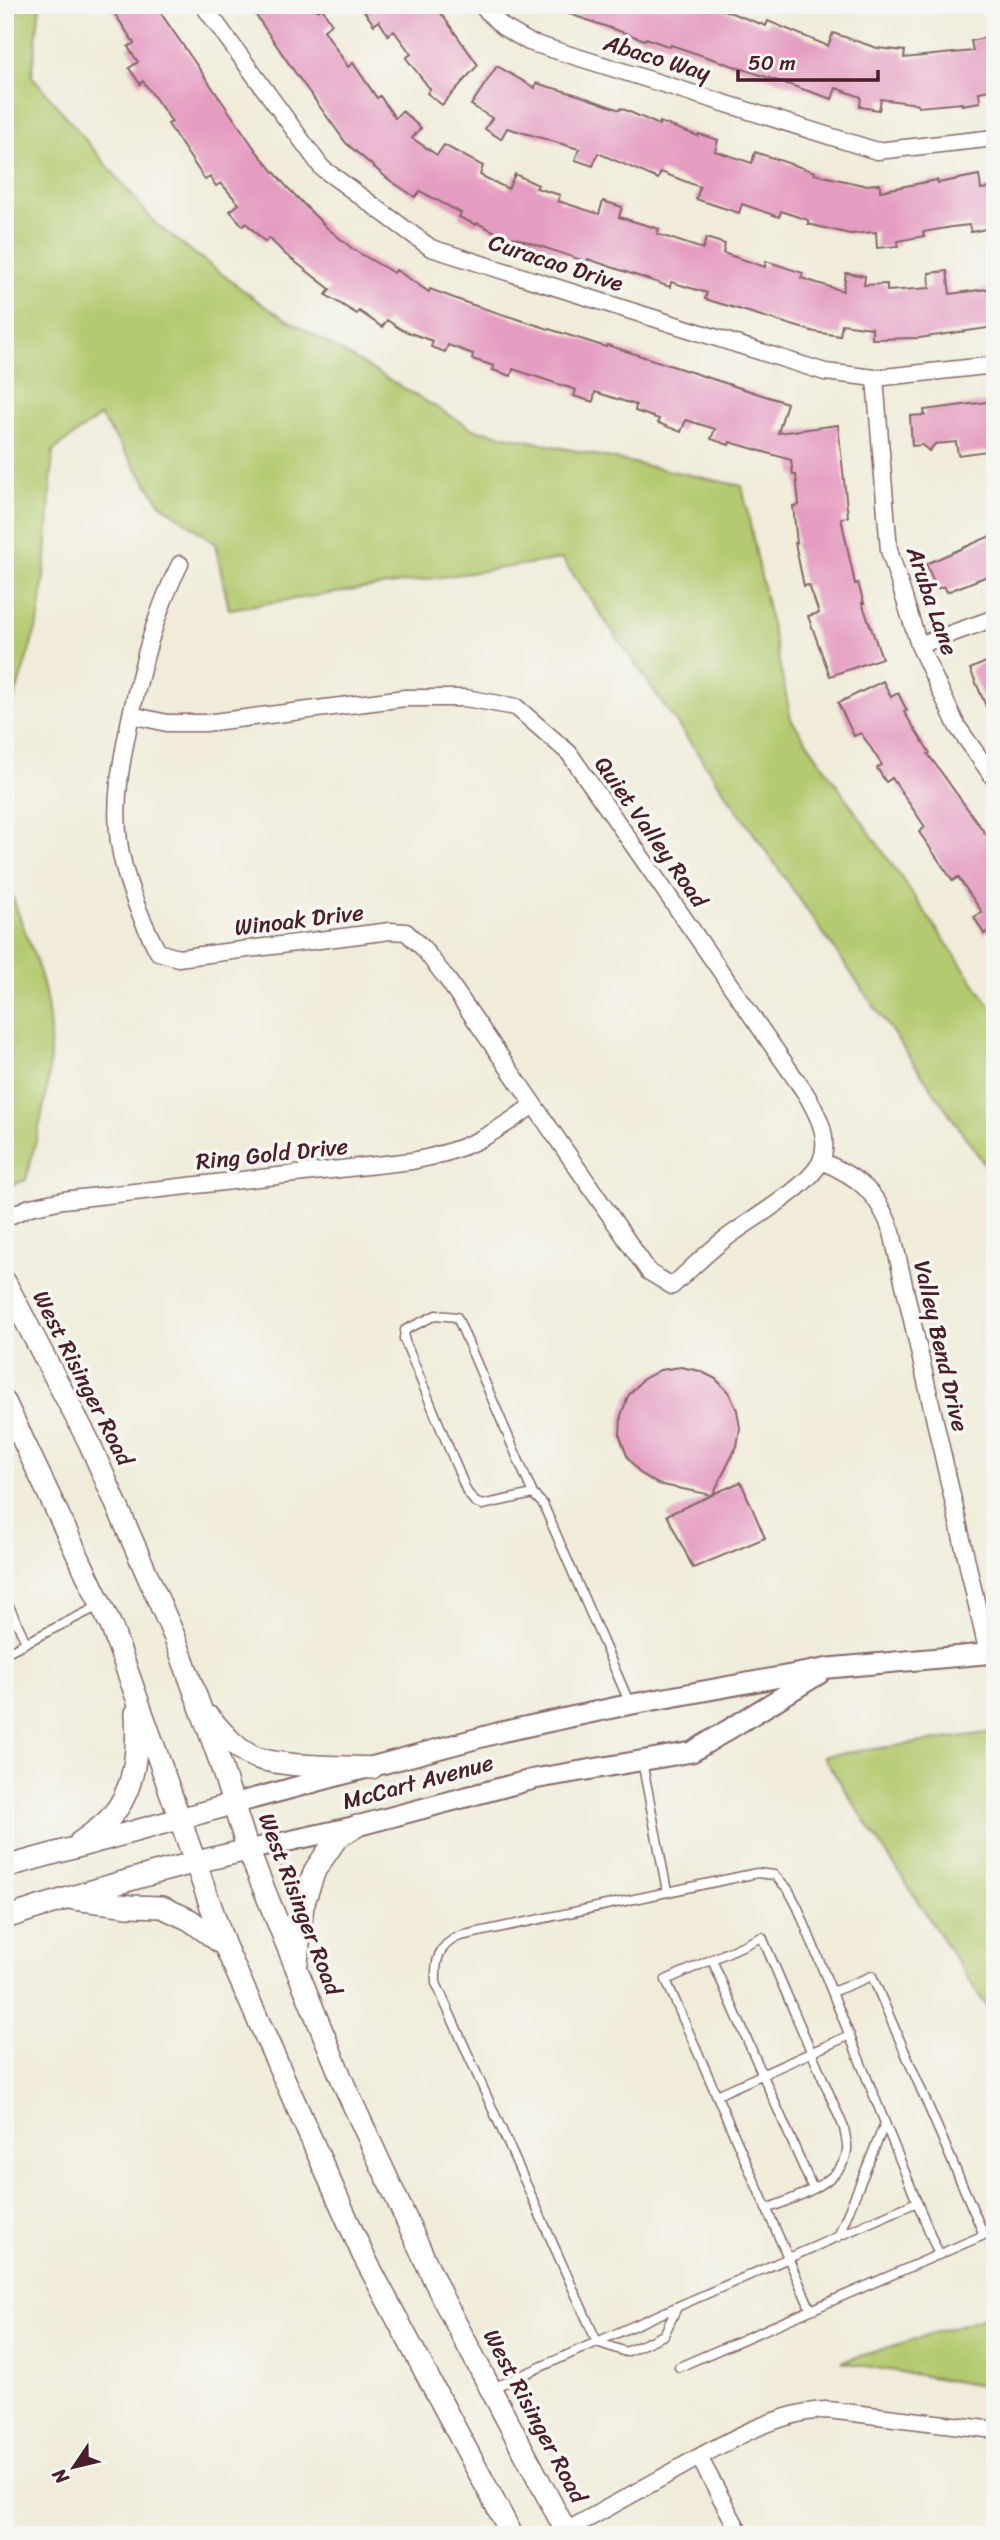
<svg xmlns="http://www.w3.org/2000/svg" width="1000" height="2540" font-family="Sriracha,sans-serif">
<rect width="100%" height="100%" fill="#f6f6f2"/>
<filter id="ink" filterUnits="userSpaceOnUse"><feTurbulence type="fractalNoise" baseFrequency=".0143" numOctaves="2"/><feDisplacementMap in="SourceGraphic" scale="14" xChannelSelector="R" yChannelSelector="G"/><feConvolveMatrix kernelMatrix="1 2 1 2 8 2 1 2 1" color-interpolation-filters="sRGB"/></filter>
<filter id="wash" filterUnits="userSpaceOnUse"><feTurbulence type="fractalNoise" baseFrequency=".00686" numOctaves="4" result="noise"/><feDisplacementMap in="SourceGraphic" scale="28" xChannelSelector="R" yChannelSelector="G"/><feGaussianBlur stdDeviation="1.57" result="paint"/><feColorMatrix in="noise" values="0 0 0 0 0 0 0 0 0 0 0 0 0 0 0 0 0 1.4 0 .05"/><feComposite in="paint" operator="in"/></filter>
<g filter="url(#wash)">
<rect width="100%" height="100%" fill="#f0ecd9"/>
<path fill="#b3ca6f" stroke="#7e744d" stroke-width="2" d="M24,5H40L32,76L157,225L263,305L473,429L742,486L791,719L995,1013V1206L985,1165L562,559L229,609L215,543L161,504L100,416L53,451L46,557L39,619L5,729V12Z
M5,874C15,910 32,944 42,980C61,1053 44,1109 26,1180L5,1187Z
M995,1732V2020L823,1756Z
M995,2314V2388L841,2362Z"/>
<g id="blocks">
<path fill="#e59cc1" d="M109,5H155L257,152L286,186L326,227L354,250L394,273L396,270L429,292L430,289L470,304L606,347L607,345L787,403L778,433L838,425L848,517L841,518L855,584L858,583L864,603H862L882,658L830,676L808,616L819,613L809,585L804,586L795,543H797L793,506L799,505L796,475H793L791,460L730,442L729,445L711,439L715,429L686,420L681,432L658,423L659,419L635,411L636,405L595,392L593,402L574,396L576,390L513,369L511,376L493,370L494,366L472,359L473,354L448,345L445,352L431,347L433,341L402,330L387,320L382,327L359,311L357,314L326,295L330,289L285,254L269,238L265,242L246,223L243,226L230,211L239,204L221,183L216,186L210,177L205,180L168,124L172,122L143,81L140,84L129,68L138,62L128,47L134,43Z
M249,5H314L318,11L322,8L332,24L324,30L348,67L353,63L377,98L380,96L395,118L402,111L421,128L412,138L437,155L444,145L483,166L480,175L508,189L515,174L538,185L536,188L560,195L558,201L599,214L603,201L622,207L619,217L659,229L657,234L703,249L706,238L725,244L723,253L765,267L766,261L803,273L801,278L843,291L846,273L865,276L864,285L887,284V291L930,288L929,273L947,271L950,294L995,288V327L919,338L872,339V328L842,324L840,336L815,332L705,299L707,293L671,282L670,287L588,259L587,262L513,237L512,240L477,223L476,225L459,217L461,213L420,191L415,197L388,179L346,143L294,71Z
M360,5H435L478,65L442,105L427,93L430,89L406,58L411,54L394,31L388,35L379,21L374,25Z
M552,5H710L766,26L768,21L828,46L833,33L877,48L905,51L904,58L973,51L971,41L988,37L995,72V89L979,92L980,102L962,105V103L918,107V104L881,99L879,110L860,107L861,97L836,88L832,99L671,45L670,47L646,38L645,40L552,8Z
M497,66L535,88L536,83L578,95L620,110L621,108L659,125L660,122L698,136L699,134L718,140L715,151L752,163L755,152L815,172L814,174L863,185L880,184V191L937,180L938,183L979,175L981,189L995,187V227L971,232L969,225L952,227L923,232L924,236L898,241V246L877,248L876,232L850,234L808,224V220L781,211L779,217L742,204L739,213L696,199L700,187L661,172L658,179L598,153L593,166L575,160L579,149L507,128L501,139L485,129L492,118L471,105Z
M995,401V450L958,455L956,442L935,444L929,451L922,445L912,446L910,416L925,415L924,410Z
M995,534V573L947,592L944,586L937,589L926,564Z
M995,658V727L970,669Z
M883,681L891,697L898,693L907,711L904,712L930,753L928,754L995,847V931L993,928L984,934L974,917L982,912L958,877L953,881L919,832L925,827L892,778L886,782L877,768L882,765L861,733L854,736L838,703Z
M681,1367L700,1371L716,1379L729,1393L737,1410L740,1428L737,1446L713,1494L741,1482L765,1538L693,1568L667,1515L712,1495L658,1484L640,1473L627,1456L620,1436L621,1416L628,1396L642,1380L660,1370Z"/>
</g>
</g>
<g filter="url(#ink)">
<use href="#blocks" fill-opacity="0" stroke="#846768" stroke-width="2"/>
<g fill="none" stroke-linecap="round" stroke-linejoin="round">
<g stroke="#846768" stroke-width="11">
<path id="service" d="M533,1494L457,1317L436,1315L405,1330L404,1339L467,1492L475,1502L482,1505L533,1494L543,1504L630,1704
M5,1598L26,1642
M5,1653L99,1606
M642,1761L667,1891
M712,1960L813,2189
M717,2095L850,2035
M917,2202L939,2255
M766,2209C792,2199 844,2183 847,2150C848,2144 845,2135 844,2128L762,1937L666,1980L811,2310
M838,2237L885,2123
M679,2367L984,2235L872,1976L832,1992
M493,2388L642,2322L917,2202L798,1908L788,1889L774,1875L757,1873L460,1936C438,1945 435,1960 436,1983L597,2342L626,2352L664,2335L677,2307"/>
</g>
<g stroke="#846768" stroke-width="19">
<path id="minor" d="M203,5L322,168L431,248L825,372L875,378L995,365
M481,5L503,27L529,42L877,151L995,138
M875,378L889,550L919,645L957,726L995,780
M919,645L995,618
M131,715L167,723H205L405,698H465L516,707L569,753L806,1094C817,1113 831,1138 821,1161C809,1187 753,1218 729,1236C708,1251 691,1269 672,1286L649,1272L447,979L422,947L406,932L390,931L178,958L158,952C141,919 124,879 119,842C113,797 123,753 132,710C144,659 156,611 180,564
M821,1161C859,1177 878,1193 892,1232L988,1654
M5,1218L30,1207L63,1200L412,1161C465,1151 491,1136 533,1105
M699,2457L741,2535
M566,2531C599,2513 632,2494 665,2476C710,2451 776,2410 828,2410L995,2430"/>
</g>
<g stroke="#846768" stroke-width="23">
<path id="tertiary" d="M233,1804L501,1732L622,1706L829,1668L995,1653
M248,1850L357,1826L534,1779L692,1752L819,1674"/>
</g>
<g stroke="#846768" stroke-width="24">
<path id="secondary" d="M5,1282L89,1442L175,1638L218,1756L248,1850L345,2087L443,2299L568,2535
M5,1402L112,1628L225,1946L363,2255L512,2535
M209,1717C221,1730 232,1745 248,1754C271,1768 343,1766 372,1768
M80,1842C90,1835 102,1827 110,1818C136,1789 138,1750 136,1713
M5,1867L233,1804
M74,1899L129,1906L162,1907L190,1920L225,1946
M5,1918C85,1892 166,1868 248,1850
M297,1963L303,1905L315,1870L337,1838L357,1826"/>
</g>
<path stroke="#846768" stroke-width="3.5" stroke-dasharray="2 5" stroke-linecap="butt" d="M280,1867L284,1874L295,1873"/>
<use href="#service" stroke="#fff" stroke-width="8"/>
<use href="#minor" stroke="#fff" stroke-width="16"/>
<use href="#tertiary" stroke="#fff" stroke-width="19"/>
<use href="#secondary" stroke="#fff" stroke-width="21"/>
</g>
</g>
<g text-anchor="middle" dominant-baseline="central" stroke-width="7" stroke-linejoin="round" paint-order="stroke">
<g font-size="23" fill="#4a1f2b" stroke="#f6f6f2">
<text transform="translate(657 58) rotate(17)">Abaco Way</text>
<text transform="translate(556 263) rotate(18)">Curacao Drive</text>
<text transform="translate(932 601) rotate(71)">Aruba Lane</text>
<text transform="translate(651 832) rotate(55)">Quiet Valley Road</text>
<text transform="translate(299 920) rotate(-7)">Winoak Drive</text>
<text transform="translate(272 1154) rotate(-6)">Ring Gold Drive</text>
<text transform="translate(941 1346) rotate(77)">Valley Bend Drive</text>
<text transform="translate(83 1378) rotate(63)">West Risinger Road</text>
<text transform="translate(418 1782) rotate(-15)">McCart Avenue</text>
<text transform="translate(300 1904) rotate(69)">West Risinger Road</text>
<text transform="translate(535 2416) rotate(62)">West Risinger Road</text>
</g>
</g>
<rect width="1000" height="2540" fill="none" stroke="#f6f6f2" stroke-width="28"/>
<g transform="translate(74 2467) rotate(235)" stroke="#f6f6f2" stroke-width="5" paint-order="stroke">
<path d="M0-5L12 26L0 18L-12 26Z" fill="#4a1f2b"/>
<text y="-10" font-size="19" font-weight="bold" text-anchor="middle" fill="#4a1f2b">N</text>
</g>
<path d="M738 70v10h140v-10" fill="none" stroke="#4a1f2b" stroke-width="3.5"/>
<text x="748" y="70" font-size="21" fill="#4a1f2b" stroke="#f6f6f2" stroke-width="5" paint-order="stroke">50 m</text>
</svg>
